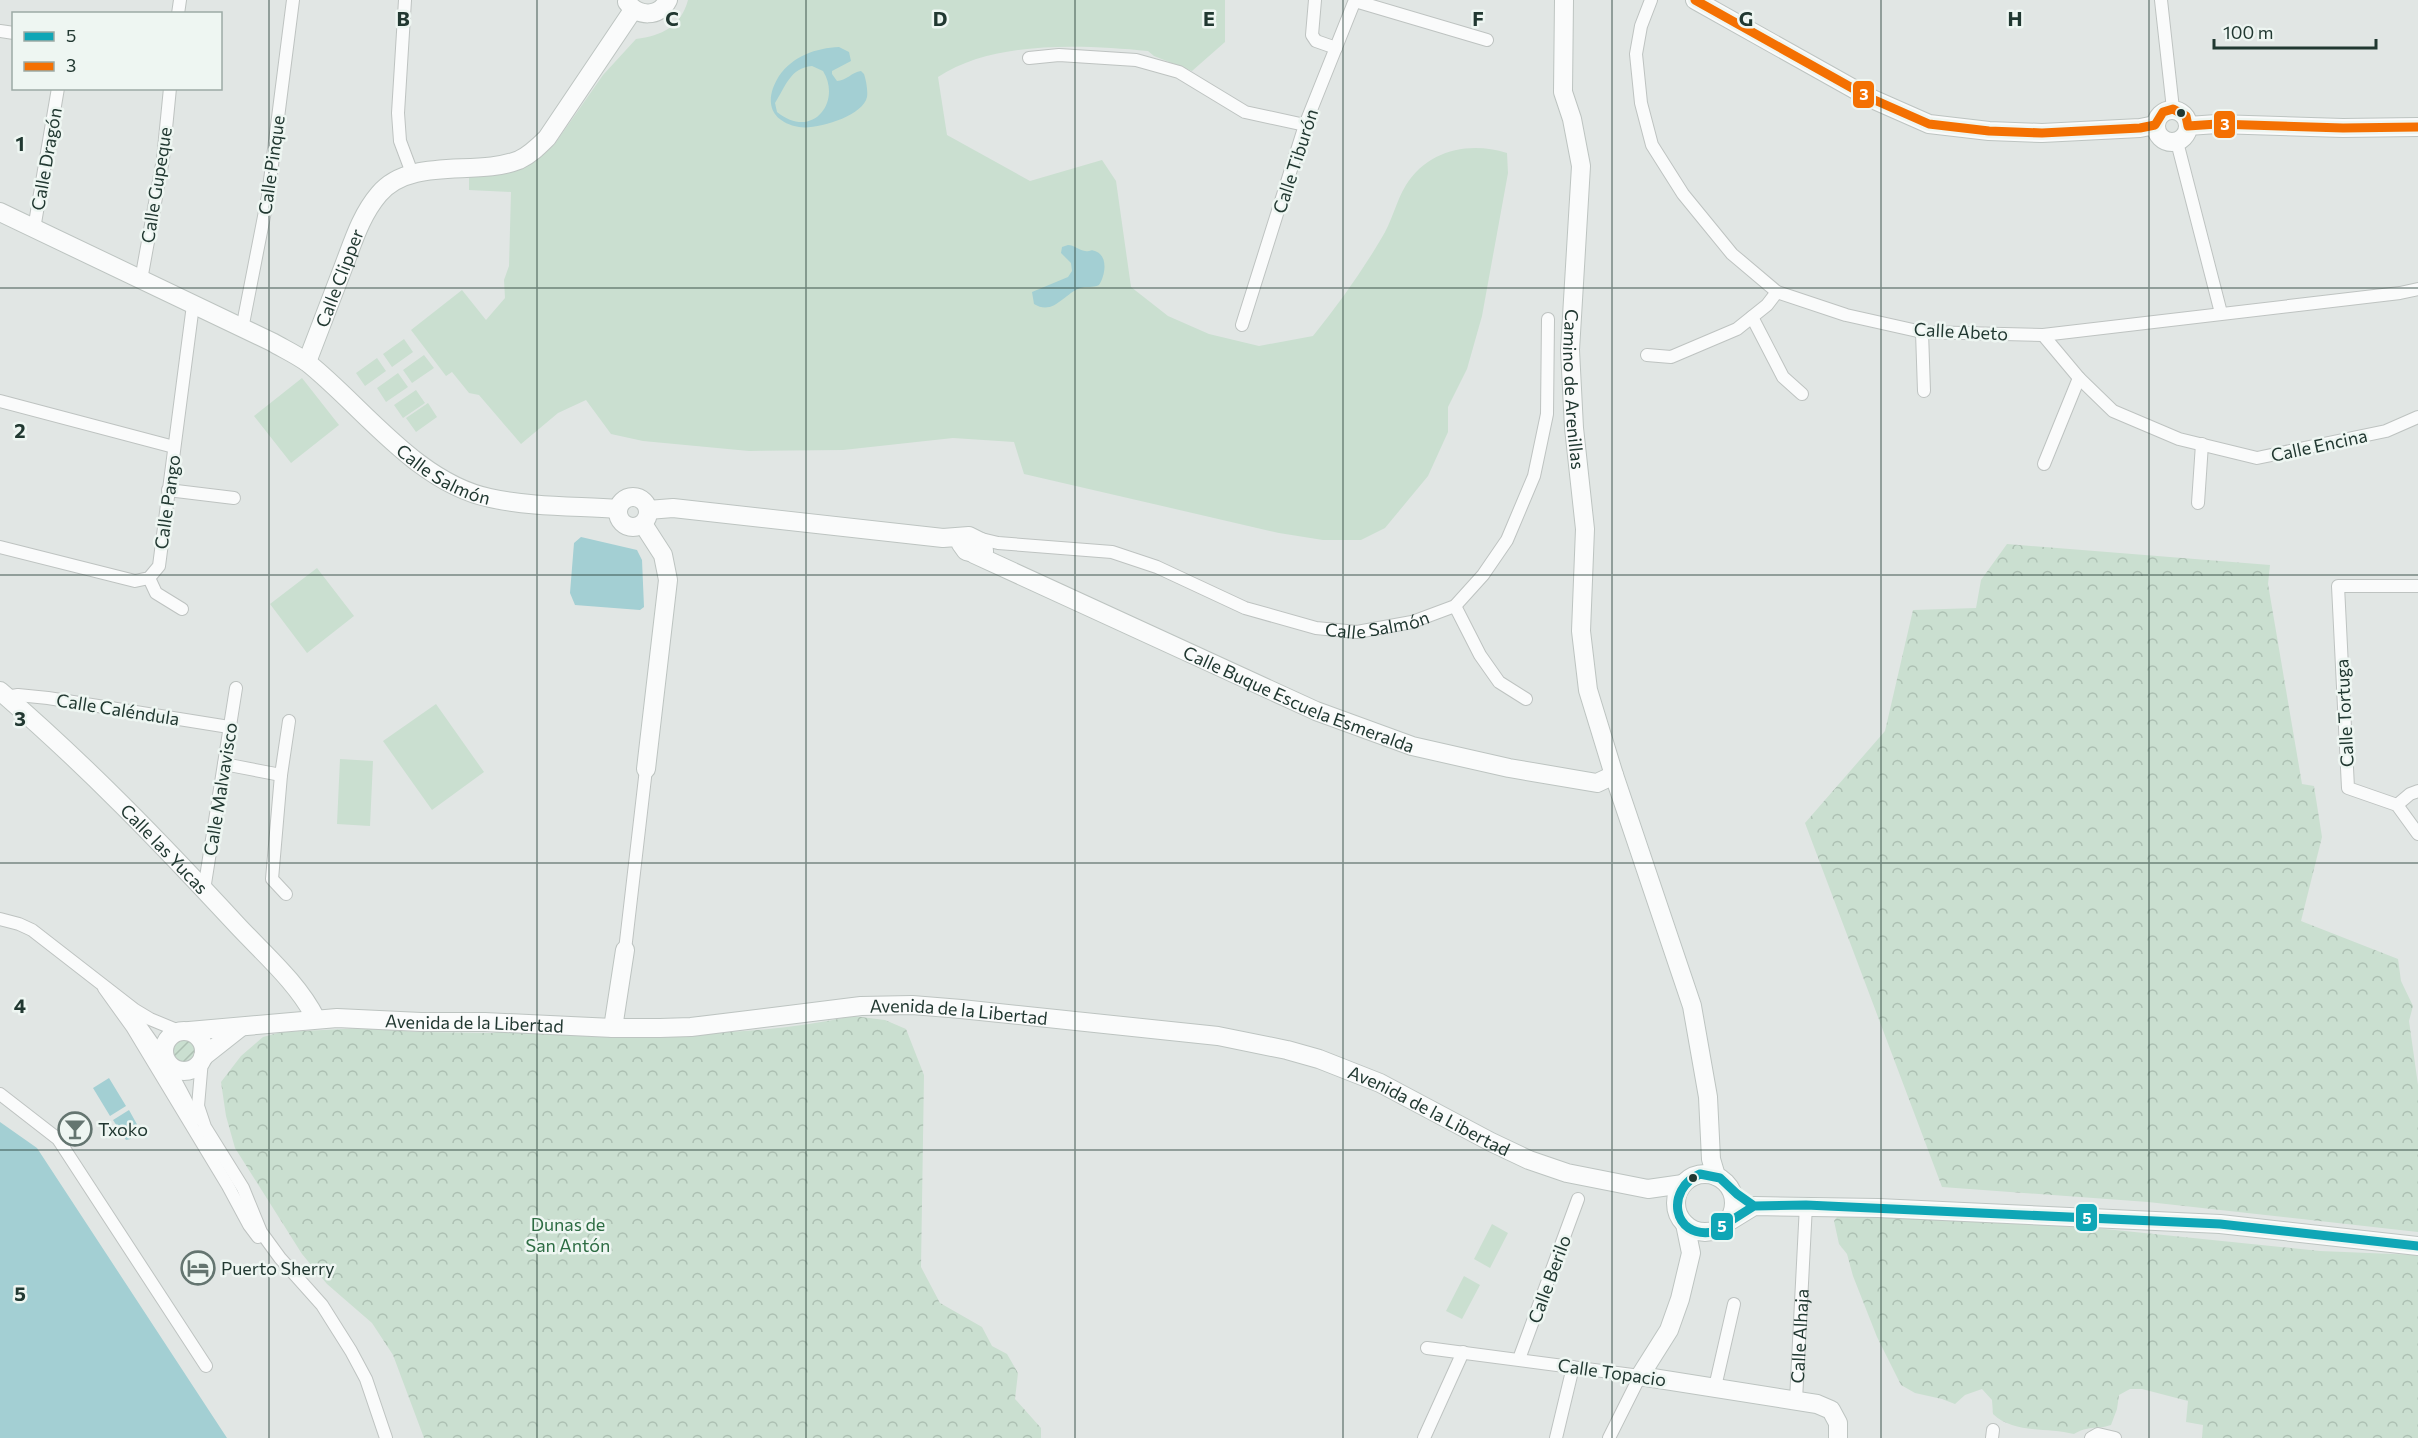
<svg xmlns="http://www.w3.org/2000/svg" width="2418" height="1438" font-family="Commissioner,sans-serif">
<defs>
<pattern id="forest-crowns" width="20" height="18" patternUnits="userSpaceOnUse" patternTransform="scale(1.5)"><rect width="20" height="18" fill="#cadfd0"/><path d="M2 6a3 3 0 1 1 6 0M12 15a3 3 0 1 1 6 0" fill="none" stroke="#adc0b3"/></pattern>
<pattern id="garden-furrows" width="10" height="10" patternUnits="userSpaceOnUse" patternTransform="scale(1.5)"><rect width="10" height="10" fill="#cadfd0"/><path d="M-1 1l2-2M0 10L10 0M9 11l2-2" fill="none" stroke="#adc0b3"/></pattern>
</defs>
<rect width="100%" height="100%" fill="#e1e6e4"/>
<path fill="#cadfd0" d="M688,0H1225V42L1192,71L1154,56L1148,51C1083,45 994,40 938,77L947,135L1030,181L1102,160L1116,181L1131,287L1168,316L1209,334L1259,346L1313,336C1338,305 1361,273 1381,239C1392,222 1396,201 1406,185C1428,150 1469,141 1507,153L1508,173L1482,316L1467,369L1448,407V432L1428,476L1385,528L1361,540H1323L1279,533L1024,474L1014,442L953,438L843,450L749,451L643,441L611,434L586,400L558,413L521,444L479,395L469,393L452,372L446,376L411,330L462,290L486,320L505,298L504,280L509,266L511,192L469,190V176L512,171L536,161L554,145L603,75L636,39C662,36 681,26 688,0Z
M404,339L413,352L392,367L383,354Z
M424,355L434,368L412,383L403,370Z
M377,358L386,371L365,386L356,373Z
M398,373L408,387L386,402L377,388Z
M302,378L339,425L291,463L254,416Z
M416,390L425,403L403,418L394,405Z
M428,403L437,417L416,432L406,418Z
M317,568L354,616L307,653L270,604Z
M436,704L484,772L432,810L383,741Z
M340,759L373,761L370,826L337,824Z
M1492,1224L1508,1233L1490,1268L1474,1259Z
M1464,1276L1480,1285L1462,1319L1446,1311Z"/>
<path fill="url(#forest-crowns)" d="M2007,544L2270,565L2268,584L2302,784L2314,786L2322,837L2301,921L2398,959L2401,981L2413,1006L2409,1021L2418,1085V1232L2148,1202L1942,1187L1805,823L1885,731L1913,610L1976,608L1981,580Z
M853,1016L885,1020L906,1029L924,1075L921,1267L940,1303L982,1327L992,1346L1007,1354L1018,1373L1015,1399L1041,1428V1438H424L393,1355L372,1323L327,1284L302,1254L235,1148L226,1116L221,1082L241,1056L263,1037L282,1032L364,1028L418,1032L492,1033L514,1028C629,1033 739,1041 853,1016Z
M1839,1214L2018,1220L2320,1251L2418,1255V1438H2202L2203,1425L2186,1422L2188,1401L2142,1389H2130L2119,1395L2117,1409L2111,1425C2096,1430 2089,1425 2074,1434C2047,1427 2014,1434 1993,1414L1992,1400L1982,1389L1965,1395L1955,1404L1942,1399L1915,1393L1901,1385L1877,1337L1853,1276L1847,1254L1839,1244L1834,1221Z"/>
<path fill="url(#garden-furrows)" d="M170 1051a13 13 0 1 1 26 0a13 13 0 1 1-26 0Z"/>
<path fill="#a3cfd3" fill-rule="evenodd" d="M839,47L849,52L851,61L832,71V74L837,81C846,81 852,72 861,71L864,74C866,80 868,90 867,97C863,116 817,130 799,127C769,121 764,100 779,76C793,56 816,48 839,47ZM812,66L823,71C842,101 813,141 777,112L775,103C786,86 790,68 812,66Z
M1068,245C1074,245 1079,250 1085,251C1092,252 1089,249 1095,251C1109,256 1105,276 1099,285C1093,288 1086,286 1080,288C1064,294 1053,316 1034,304L1032,292L1068,277L1072,271L1071,263L1061,253L1062,247Z
M581,537L637,550L642,560L644,607L640,610L575,605L570,593L574,543Z
M109,1078L126,1106L110,1116L93,1088Z
M129,1110L139,1128L133,1132L131,1139L126,1140L113,1120Z
M0,1122L37,1148L227,1438H0Z"/>
<g fill="none" stroke-linecap="round" stroke-linejoin="round">
<g stroke="#bec3c1" stroke-width="14">
<g id="street">
<path d="M405,0L398,113L400,141L412,173"/>
<path d="M1315,0L1312,35L1316,41L1336,48"/>
<path d="M1651,0L1641,26L1636,54L1641,103L1652,145L1683,194L1732,254L1777,292L1846,315L1922,332L2043,335L2400,293L2418,289"/>
<path d="M2161,0L2173,109"/>
<path d="M1355,1L1487,40"/>
<path d="M178,14L180,0"/>
<path d="M0,31L14,33"/>
<path d="M1029,58L1059,55L1136,60L1179,72L1245,112L1305,125"/>
<path d="M2177,142L2221,313"/>
<path d="M34,229L58,88"/>
<path d="M141,280L163,159L170,88"/>
<path d="M1752,317L1783,377L1802,394"/>
<path d="M1242,325L1305,125L1355,0"/>
<path d="M242,329L268,196L293,0"/>
<path d="M1922,332L1924,391"/>
<path d="M2043,335L2079,378L2113,411L2179,439L2257,458L2386,431L2418,417"/>
<path d="M1647,355L1671,357L1737,329L1767,305L1777,292"/>
<path d="M0,401L174,447"/>
<path d="M2044,464L2079,378"/>
<path d="M168,490L234,498"/>
<path d="M2198,503L2202,444"/>
<path id="s1" d="M977,538L998,543L1112,552L1157,567L1245,608L1316,628L1357,632L1412,622L1455,606L1483,575L1507,540L1534,476L1547,414L1548,319"/>
<path d="M0,547L135,581L149,578L159,566L193,305"/>
<path d="M149,578L156,593L182,609"/>
<path d="M2418,586H2338L2348,788L2397,805L2418,834"/>
<path d="M1455,606L1480,655L1499,682L1526,699"/>
<path d="M6,697L18,695L48,698L229,727"/>
<path d="M224,764L281,775"/>
<path d="M2397,805L2410,794L2418,791"/>
<path d="M204,890L236,688"/>
<path d="M286,894L272,879L281,775L289,721"/>
<path d="M0,919L19,924L32,930L135,1010L150,1019L179,1031"/>
<path d="M625,950L646,769"/>
<path d="M104,988L132,1027L228,1186L249,1225L258,1237"/>
<path d="M128,1012C143,1025 150,1043 164,1057"/>
<path d="M202,1060L198,1106L205,1127L243,1188L261,1232L280,1258L322,1305L351,1351L366,1379L386,1438"/>
<path d="M168,1064C175,1084 188,1100 194,1120"/>
<path d="M0,1094L58,1139L206,1366"/>
<path d="M1427,1348L1640,1376L1609,1438"/>
<path d="M1519,1359L1578,1199"/>
<path d="M1715,1387L1734,1304"/>
<path id="s2" d="M1796,1400L1806,1205"/>
<path d="M1424,1438L1463,1352"/>
<path d="M1556,1438L1573,1367"/>
<path d="M1992,1438L1993,1430"/>
<path d="M2091,1438L2098,1434L2115,1438"/>
</g>
</g>
<g stroke="#bdc4c1" stroke-width="20">
<g id="secondary">
<path id="s3" d="M1564,0L1563,92L1572,119L1581,166L1570,350L1574,428L1585,529L1581,631L1588,690L1614,775L1692,1006L1708,1097L1711,1159L1716,1176"/>
<path d="M1695,0L1870,98L1929,124L1989,131L2042,133L2140,128L2155,125"/>
<path d="M627,2C638,17 659,18 668,0"/>
<circle cx="2172" cy="126" r="16"/>
<path d="M2188,126L2217,124L2343,128L2418,127"/>
<path id="s4" d="M0,212L272,342C284,349 297,355 308,363C363,407 417,483 490,498C531,507 576,506 618,509"/>
<path id="s5" d="M307,362C319,331 331,299 343,268C353,242 361,215 379,194C411,156 476,177 519,160C530,155 539,146 547,138L633,10"/>
<circle cx="633" cy="512" r="15"/>
<path d="M648,510L673,508L943,538L969,536L983,543L984,551L978,554L966,551L961,544L964,537"/>
<path d="M643,524L663,555L668,580L646,769"/>
<path id="s6" d="M974,554L1316,711L1412,746L1509,768L1597,783L1614,775"/>
<path id="s7" d="M0,691C84,763 162,844 237,925C264,954 298,983 316,1019"/>
<path d="M613,1028L625,950"/>
<circle cx="184" cy="1051" r="20"/>
<path id="s8" d="M189,1031L337,1018L421,1022H485L613,1028H660L691,1027L861,1006L912,1005L961,1009L1218,1036L1287,1050L1319,1059L1380,1083L1491,1142L1529,1160L1567,1173L1648,1189L1683,1184"/>
<path d="M203,1057L241,1027"/>
<circle cx="1705" cy="1203" r="29"/>
<path d="M1728,1222L1754,1206L1878,1208L2220,1224L2418,1246"/>
<path d="M1685,1224L1691,1253L1680,1299L1669,1330L1640,1376L1817,1404L1831,1410L1838,1423V1438"/>
</g>
</g>
<use href="#street" stroke="#fafbfb" stroke-width="12"/>
<use href="#secondary" stroke="#fafbfb" stroke-width="18"/>
<g stroke="#eef6f2" stroke-width="14">
<path id="bus-1" d="M1700,1174L1720,1178L1737,1194L1754,1206L1713,1232C1672,1239 1665,1189 1700,1174Z
M1754,1206L1806,1205L2220,1224L2418,1246"/>
</g>
<g stroke="#eef6f2" stroke-width="14">
<path id="bus-2" d="M1695,0L1870,98L1929,124L1989,131L2042,133L2140,128L2155,125L2163,112L2173,109L2186,116L2188,126L2217,124L2343,128L2418,127"/>
</g>
<use href="#bus-1" stroke="#0fa6b6" stroke-width="9"/>
<use href="#bus-2" stroke="#f47002" stroke-width="9"/>
</g>
<path fill="none" stroke="#213831" stroke-width="1.5" stroke-opacity="0.55" d="M269,0V1438M537,0V1438M806,0V1438M1075,0V1438M1343,0V1438M1612,0V1438M1881,0V1438M2149,0V1438M0,288H2418M0,575H2418M0,863H2418M0,1150H2418"/>
<defs>
<g id="bar-ring" transform="scale(1.725)"><circle r="9.5" fill="#eef6f2" stroke="#647570" stroke-width="1.5"/><path d="M-6-5H6L.8 .8V4.5H3.5V6h-7V4.5H-.8V.8Z" fill="#647570"/></g>
<g id="hotel-ring" transform="scale(1.725)"><circle r="9.5" fill="#eef6f2" stroke="#647570" stroke-width="1.5"/><path d="M-6-4.5h1.5V1H6V5H4.5V3h-9V5H-6ZM-4 0a1.8 1.8 0 1 1 3.6 0ZM.5 0V-2.5h3Q6-2.5 6 0Z" fill="#647570"/></g>
</defs>
<g fill-rule="evenodd">
<use href="#bar-ring" x="75" y="1129"/>
<use href="#hotel-ring" x="198" y="1268"/>
</g>
<g fill="#213831" stroke="#eef6f2" stroke-width="2">
<circle cx="2181" cy="113" r="5"/>
<circle cx="1693" cy="1178" r="5"/>
</g>
<g text-anchor="middle" dominant-baseline="central" stroke-width="5" stroke-linejoin="round" paint-order="stroke">
<g font-size="18" fill="#213831" stroke="#eef6f2">
<text transform="translate(46 159) rotate(-80)">Calle Dragón</text>
<text transform="translate(1295 161) rotate(-72)">Calle Tiburón</text>
<text transform="translate(271 165) rotate(-82)">Calle Pinque</text>
<text transform="translate(156 185) rotate(-81)">Calle Gupeque</text>
<text stroke="none"><textPath href="#s5" startOffset="90">Calle Clipper</textPath></text>
<text transform="translate(1961 331) rotate(3)">Calle Abeto</text>
<text stroke="none"><textPath href="#s3" startOffset="392">Camino de Arenillas</textPath></text>
<text transform="translate(2319 445) rotate(-12)">Calle Encina</text>
<text stroke="none"><textPath href="#s4" startOffset="520">Calle Salmón</textPath></text>
<text transform="translate(167 502) rotate(-82)">Calle Pango</text>
<text stroke="none"><textPath href="#s1" startOffset="416">Calle Salmón</textPath></text>
<text stroke="none"><textPath href="#s6" startOffset="356">Calle Buque Escuela Esmeralda</textPath></text>
<text transform="translate(118 709) rotate(9)">Calle Caléndula</text>
<text transform="translate(2344 713) rotate(-93)">Calle Tortuga</text>
<text transform="translate(220 789) rotate(-81)">Calle Malvavisco</text>
<text stroke="none"><textPath href="#s7" startOffset="228">Calle las Yucas</textPath></text>
<text stroke="none"><textPath href="#s8" startOffset="772">Avenida de la Libertad</textPath></text>
<text stroke="none"><textPath href="#s8" startOffset="286">Avenida de la Libertad</textPath></text>
<text stroke="none"><textPath href="#s8" startOffset="1258">Avenida de la Libertad</textPath></text>
<text transform="translate(1549 1279) rotate(-70)">Calle Berilo</text>
<text stroke="none"><textPath href="#s2" startOffset="64">Calle Alhaja</textPath></text>
<text transform="translate(1612 1372) rotate(8)">Calle Topacio</text>
</g>
<g font-size="18" fill="#213831" stroke="#eef6f2" text-anchor="start">
<text x="98" y="1129">Txoko</text>
<text x="221" y="1268">Puerto Sherry</text>
</g>
<g font-size="18" fill="#2d6c43" stroke="#eef6f2">
<text x="568" y="1224">Dunas de<tspan x="568" dy="21">San Antón</tspan></text>
</g>
</g>
<g font-size="20" text-anchor="middle" font-weight="bold" fill="#213831" stroke="#eef6f2" stroke-width="5" stroke-linejoin="round" paint-order="stroke">
<text x="403" y="26">B</text>
<text x="672" y="26">C</text>
<text x="940" y="26">D</text>
<text x="1209" y="26">E</text>
<text x="1478" y="26">F</text>
<text x="1746" y="26">G</text>
<text x="2015" y="26">H</text>
<text x="20" y="151">1</text>
<text x="20" y="438">2</text>
<text x="20" y="726">3</text>
<text x="20" y="1013">4</text>
<text x="20" y="1301">5</text>
</g>
<g stroke="#eef6f2" stroke-width="2">
<rect x="1852" y="80" width="23" height="29" rx="6" fill="#f47002"/>
<rect x="2213" y="110" width="23" height="29" rx="6" fill="#f47002"/>
<rect x="2075" y="1203" width="23" height="29" rx="6" fill="#0fa6b6"/>
<rect x="1710" y="1212" width="24" height="29" rx="6" fill="#0fa6b6"/>
</g>
<g font-size="16" text-anchor="middle" font-weight="bold" fill="#fff">
<text x="1864" y="100">3</text>
<text x="2225" y="130">3</text>
<text x="2087" y="1224">5</text>
<text x="1722" y="1232">5</text>
</g>
<rect x="12" y="12" width="210" height="78" fill="#eef6f2" stroke="#9caaa5" stroke-width="1.5"/>
<rect x="24" y="32" width="30" height="9" fill="#0fa6b6" stroke="#9caaa5" stroke-width="1.5"/>
<text x="66" y="42" font-size="18" fill="#213831">5</text>
<rect x="24" y="62" width="30" height="9" fill="#f47002" stroke="#9caaa5" stroke-width="1.5"/>
<text x="66" y="72" font-size="18" fill="#213831">3</text>
<path d="M2214 39v9h162v-9" fill="none" stroke="#213831" stroke-width="3"/>
<text x="2223" y="39" font-size="18" fill="#213831" stroke="#eef6f2" stroke-width="4.5" paint-order="stroke">100 m</text>
</svg>
